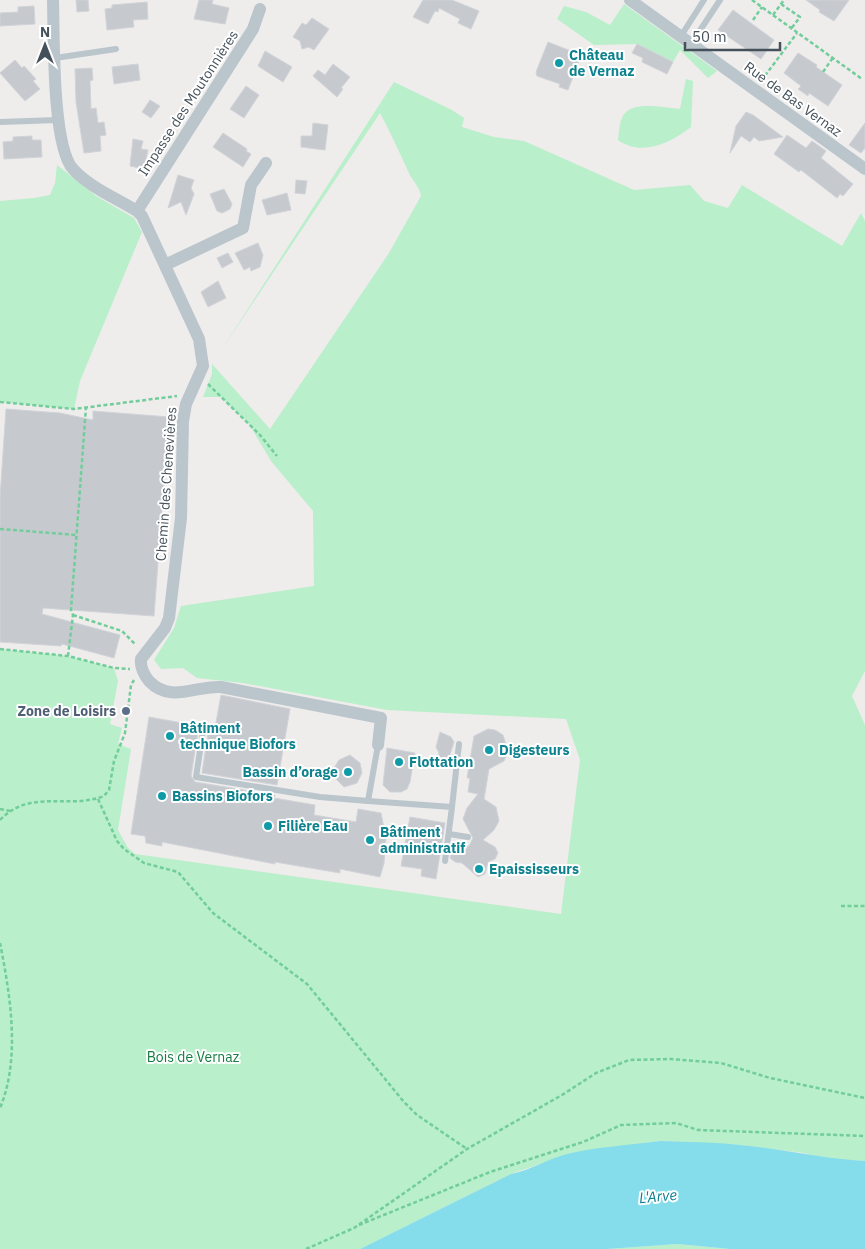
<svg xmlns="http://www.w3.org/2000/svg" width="865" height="1249" font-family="'IBM Plex Sans',sans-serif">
<rect width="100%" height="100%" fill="#efecec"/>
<path fill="#b9efca" d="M624,4L717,71L708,78L680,50L673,62L637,44L594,45L557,19L564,6L586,12L610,25Z
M686,79L693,81L691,127C671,143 641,157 618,140C619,133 619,123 623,116C632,100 664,108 680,109Z
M394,82L452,110L464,118L462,127L494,137L524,141L634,190L690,185L704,201L728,208L742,185L842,246L861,213L865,221V671L852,696L865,725V1161L825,1159L804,1153L739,1145L660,1141L569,1154L511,1174L360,1249H0V649L67,656L114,668L118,681L110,724L122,728L118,744L131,749L118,830L128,848L135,854L561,914L580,760L566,719L387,710L243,683L197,678L183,668L161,669L154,660L174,628L181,606L314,586L313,511L271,461L249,424L221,397H203L212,374V364L270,429L389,253L421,196C419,185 412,181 408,171C399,151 390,132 380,113L222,349Z
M57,165L96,196L134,218L142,232L80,381L74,409L0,402V201L34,198L50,195L55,183Z
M678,1244L730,1249H607Z"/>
<path fill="#85ddec" d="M660,1141C687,1142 714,1142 740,1145C782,1149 823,1159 865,1161V1249H730L678,1244L607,1249H360L511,1174C531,1170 547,1159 567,1154C597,1147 629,1145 660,1141Z"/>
<path fill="#c6cacf" stroke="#d0d3d8" d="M76,0H88L89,11L77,12Z
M199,0H213L212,4L229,8L225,24L194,19Z
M423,0H452L479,11L471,29L458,23L460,19L439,8L438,12L435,11L428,24L413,17Z
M806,0H849L834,21L819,12L820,10Z
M147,2L148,19L133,20L134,27L107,30L105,9L112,8V5Z
M34,6L35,24L0,26V13L18,12V7Z
M733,10L774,40L761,59L718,30Z
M312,18L329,29L314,50L309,47L302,49L300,41L293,37L302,23L306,25Z
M548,42L581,55L568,90L559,87L560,84L537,76L536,72Z
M637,44L673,62L667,74L642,62L643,58L632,53Z
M265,51L292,67L283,82L258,66Z
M798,53L817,65L816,67L842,85L828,106L809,93L808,96L798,89L801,86L784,73Z
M15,60L22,68L24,66L36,79L33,81L40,89L25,101L0,73Z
M138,64L140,80L114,84L112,67Z
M333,64L350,77L341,88L343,89L337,97L313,76L318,70L325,75Z
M92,68L93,80L90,81L91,109L96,108L98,123L104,122L106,135L100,136L101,151L84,153L76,102L75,69Z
M246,86L259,95L244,118L230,109Z
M150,100L160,106L151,118L142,112Z
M746,112L753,115L783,137L759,141L754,137L750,142L741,136L730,153L736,126Z
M313,123L328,125L325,150L301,147V136H312Z
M865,123V148L861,153L849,145Z
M223,133L247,149L246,151L251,154L243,167L213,147Z
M787,135L806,148L812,141L826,151L821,158L853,184L843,196L840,194L837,198L801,170L799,172L774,154Z
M32,136V140H41L42,157L4,159L3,142L13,141V137Z
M133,139L143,141L141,149L148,150L144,169L130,166Z
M178,175L194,180L191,188L194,194L186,215L181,202L168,208Z
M296,180L307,181L305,194L295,193Z
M224,189L232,204L230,209L222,213L217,211L210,194Z
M287,193L291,210L267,215L262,200Z
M258,243L263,255L260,267L251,271L250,267L244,270L235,253Z
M228,253L233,262L222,268L217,258Z
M218,281L226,298L208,307L201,292Z
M6,409L60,413L93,420V411L169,417L154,616L43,608L42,614L120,635L114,658L62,644L61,646L0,642V497Z
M221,695L290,709L277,785L202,773L209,727L215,728Z
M149,717L199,726L191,776L195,782L275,795L274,798L315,805L314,815L356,822L358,809L381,813L386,838L384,863L380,877L340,869V873L275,862V864L162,842V846L146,843L145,836L131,834Z
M488,729L495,730L503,735L508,751L504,761L489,769L484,799L496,807L499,821L494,830L483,840L495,847L498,853L495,859L488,862L485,874L478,877L462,863L455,862L450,858L452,849L469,846L473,838L463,819L467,808L478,794L468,792L470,778H467L474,736Z
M440,732L451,737L454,742L448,761L438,760L439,753L436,747Z
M387,748L415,753L410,782L407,789L401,792H390L383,785Z
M350,755L360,763L362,773L357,783L344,787L335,778L334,768L339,760Z
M410,817L445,823L436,879L421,876L422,869L401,866Z"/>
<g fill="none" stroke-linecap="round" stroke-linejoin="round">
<path stroke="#71cd9a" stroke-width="2.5" stroke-dasharray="4 2.5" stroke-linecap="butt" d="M752,0L862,79
M781,4L800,17L791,29
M773,15L784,0
M753,20L762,7
M823,72L832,59
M761,81L797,33
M208,384L260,435L277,456
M0,402L74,409L177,396
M162,516L170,517
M0,529L76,535
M73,615L122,631L136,645
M0,649L68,656L114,668L130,669
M68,656L73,615L71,610L86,407
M98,799L117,841L124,849L144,863L178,872L213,913L307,984L404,1102L417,1115L467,1149
M0,809L11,811
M0,820C31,788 67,810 104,796L109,790L114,761L125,733L131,685L134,680
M841,906H865
M0,943C10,994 21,1058 0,1108
M359,1225L490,1172L583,1142L621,1125L676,1123L698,1130L865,1136
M306,1249L354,1228L467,1149L562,1095L596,1073L629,1060L671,1059L721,1063L770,1078L865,1098"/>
<path stroke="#bac5cc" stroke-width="6" d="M681,36L704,0
M691,44L720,0
M55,58L116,49
M0,122L58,120
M204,725L196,777L320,797L368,801L378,745
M368,801L452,807L459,744
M449,834L468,837
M445,861L452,807"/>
<path stroke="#bac5cc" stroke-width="12" d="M53,0C54,35 52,146 73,169C89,187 116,198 137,211L142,216L199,339L203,366L186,404L183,421L181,518L169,618L165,628L141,659C140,668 144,675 149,681C171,704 196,685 221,687L381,718L378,745
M630,0L865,169
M137,211L253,29L260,9
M165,265L243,228L251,185L266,163"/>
</g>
<g fill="#0f9aa8" stroke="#fff" stroke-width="2">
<circle cx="559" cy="63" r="5"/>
<circle cx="170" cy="736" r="5"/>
<circle cx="489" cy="750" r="5"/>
<circle cx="399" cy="762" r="5"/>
<circle cx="348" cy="772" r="5"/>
<circle cx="162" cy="796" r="5"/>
<circle cx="268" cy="826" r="5"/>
<circle cx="370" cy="840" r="5"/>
<circle cx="479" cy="869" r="5"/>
</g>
<circle fill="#5c6f8a" stroke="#fff" stroke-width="2" cx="126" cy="711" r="5"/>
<g text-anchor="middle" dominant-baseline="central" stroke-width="4" stroke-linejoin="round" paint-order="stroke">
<g font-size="14" font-weight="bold" fill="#0d838f" stroke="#fff" text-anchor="start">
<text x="569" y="55">Château<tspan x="569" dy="16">de Vernaz</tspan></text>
<text x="180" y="728">Bâtiment<tspan x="180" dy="16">technique Biofors</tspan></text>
<text x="499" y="750">Digesteurs</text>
<text x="409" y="762">Flottation</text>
<text x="338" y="772" text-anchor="end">Bassin d’orage</text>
<text x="172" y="796">Bassins Biofors</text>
<text x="278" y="826">Filière Eau</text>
<text x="380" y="832">Bâtiment<tspan x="380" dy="16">administratif</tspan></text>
<text x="489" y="869">Epaississeurs</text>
</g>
<g font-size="14" fill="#45515a" stroke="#fff">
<text transform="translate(793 99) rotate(36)">Rue de Bas Vernaz</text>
<text transform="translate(188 103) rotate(-57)">Impasse des Moutonnières</text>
<text transform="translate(166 484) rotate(-86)">Chemin des Chenevières</text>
</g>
<g font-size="14" font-weight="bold" fill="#4e5e75" stroke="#fff" text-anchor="end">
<text x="116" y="711">Zone de Loisirs</text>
</g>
<g font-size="14" fill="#157b42" stroke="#fff">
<text x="193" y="1057">Bois de Vernaz</text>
</g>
<g font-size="15" font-style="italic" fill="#0b7d90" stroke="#fff">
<text transform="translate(658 1196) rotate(-5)">L'Arve</text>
</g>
</g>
<g transform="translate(45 45)" stroke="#ffffff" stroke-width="4" paint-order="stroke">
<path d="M0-4L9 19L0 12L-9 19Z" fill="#45515a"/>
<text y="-8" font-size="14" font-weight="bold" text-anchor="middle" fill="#45515a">N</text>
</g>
<path d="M685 42v8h95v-8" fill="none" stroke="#45515a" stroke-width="2.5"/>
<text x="692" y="42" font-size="15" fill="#45515a" stroke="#ffffff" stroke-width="4" paint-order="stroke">50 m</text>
</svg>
